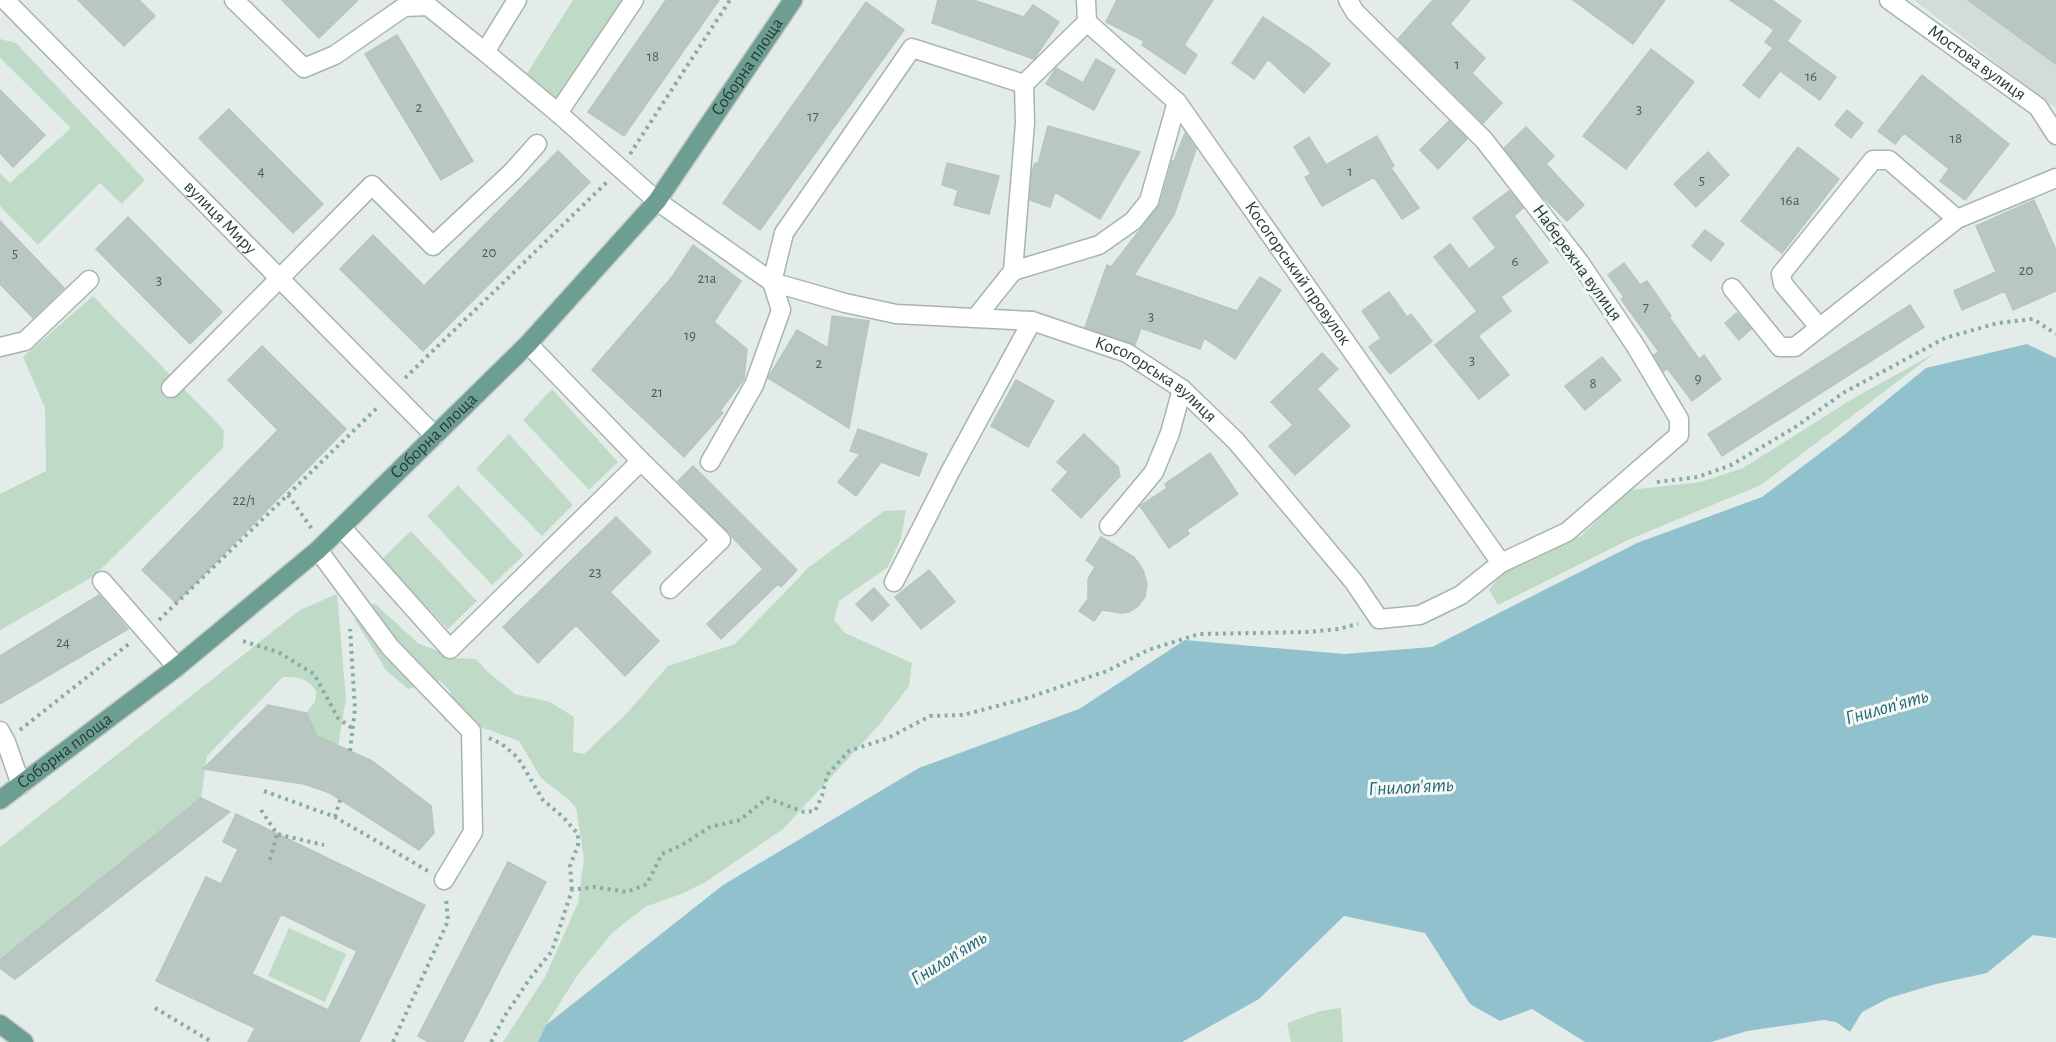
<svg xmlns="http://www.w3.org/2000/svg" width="2056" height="1042" font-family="'Alegreya Sans',sans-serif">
<rect width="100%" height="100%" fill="#e4ece9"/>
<path fill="#d2dcd8" d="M1914,0H2056V108L2024,84Z"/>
<path fill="#bfdbc7" d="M573,0H623L558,103L526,75Z
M0,39L16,43L145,180L122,204L100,183L38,245L0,206V173L10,183L71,128L0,58Z
M93,296L224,430L223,448L94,576L0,630V494L46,471L45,408L23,357Z
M1935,353L1761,485L1628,540L1498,605L1489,590L1504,571L1581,536L1629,490L1701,482L1743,468L1854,398Z
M552,389L618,462L589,490L523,420Z
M509,434L573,505L542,536L476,469Z
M458,485L524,555L492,585L427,516Z
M906,510L901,538L888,567L839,601L834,620L845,633L912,663L909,686L879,725L783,829L707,881L686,892L645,907L612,933L577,976L546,1025L538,1042H503L545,977L578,903L584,858L576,808L569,800L541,778L519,741L487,729L445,721L440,711L451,692L440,681L408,689L386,670L355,620L374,603L418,643L455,658L476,659L488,672L515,694L550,702L574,717L573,752L584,754L626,714L668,666L735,644L808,568L884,511Z
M411,531L477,601L448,629L381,560Z
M337,594L346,699L338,746L317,736L306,713L315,702L316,691C307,678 299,677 283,677L207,756L201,798L0,960V847L300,610Z
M289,928L346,954L325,1002L268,976Z
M1341,1008L1343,1042H1291L1287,1023L1320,1011Z"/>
<path fill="#91c1cc" d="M2027,344L2056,358V938L2033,935L1987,973L1936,984L1889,998L1862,1012L1850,1032L1836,1022L1824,1020L1747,1031L1711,1042H1585L1532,1009L1500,1021L1470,1004L1425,933L1344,916L1259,999L1182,1042H538L546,1025L723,885L919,768L1079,709L1185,640L1344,654L1432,647L1637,543L1762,497L1844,435L1926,368Z"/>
<path fill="#b9c7c2" stroke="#b7c5c0" stroke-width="1.5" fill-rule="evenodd" d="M78,0H139L155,16L124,46Z
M282,0H358L319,38Z
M666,0H719L624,136L588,112Z
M938,0H973L1024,17L1033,5L1059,22L1034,59L932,23Z
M1117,0H1213L1184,45L1197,55L1185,74L1142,45L1144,41L1106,22Z
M1433,0H1470L1450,24L1485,58L1472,73L1502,103L1483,123L1398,39Z
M1573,0H1665L1633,44Z
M1730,0H1772L1801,21L1787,41L1836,77L1820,100L1780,71L1759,98L1743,85L1773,48L1765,42L1774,30Z
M1968,0H2056V64Z
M866,2L904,30L760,230L723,203Z
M1263,17L1311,49L1330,64L1304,93L1268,59L1254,79L1232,63Z
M397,35L473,161L441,180L365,54Z
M1651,49L1694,82L1626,169L1583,136Z
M1096,59L1115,70L1094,110L1046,84L1056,68L1083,83Z
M1922,75L2009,144L1965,200L1940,181L1949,169L1904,133L1895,144L1878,131Z
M0,90L45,135L13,167L0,153Z
M229,109L323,204L293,233L199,138Z
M1847,110L1863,123L1851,138L1835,125Z
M1449,121L1467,139L1438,169L1420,150Z
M1048,126L1140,152L1100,219L1055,192L1050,207L1030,200L1032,172L1035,163L1038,164Z
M1526,127L1554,156L1546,164L1584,205L1567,221L1541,195L1504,148Z
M1185,133L1196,149L1174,215L1134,275L1237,311L1260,277L1281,290L1235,359L1204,338L1200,349L1141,328L1135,345L1085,327L1107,265L1111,267L1160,204L1172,161H1174Z
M1377,136L1394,166L1391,168L1419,208L1402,219L1374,177L1322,206L1305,177L1311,174L1294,147L1309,137L1326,165Z
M1798,147L1839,179L1782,253L1741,221Z
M558,151L590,182L423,351L340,269L373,235L424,286Z
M1708,152L1729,175L1696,207L1674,184Z
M947,163L999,176L989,214L954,205L958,190L942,185Z
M1509,191L1523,208L1514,216L1548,262L1501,297L1511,311L1478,336L1509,375L1479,399L1435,345L1477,311L1434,257L1450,244L1469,269L1496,248L1473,218Z
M2034,200L2056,250V291L2013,310L2005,291L1962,310L1954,291L1996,272L1976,226Z
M128,217L222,312L190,344L96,249Z
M0,221L64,288L33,318L0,284Z
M1705,230L1724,244L1711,261L1692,246Z
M693,245L741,281L714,322L747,349L744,379L720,411L723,413L684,457L592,370L672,277Z
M1624,263L1640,285L1647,281L1671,316L1669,317L1699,359L1704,355L1721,379L1692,401L1667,368L1664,371L1661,367L1654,355L1659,352L1621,299L1624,297L1608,275Z
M1389,292L1407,317L1411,314L1432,341L1390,374L1369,347L1381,338L1362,311Z
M1910,305L1924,327L1722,456L1708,434Z
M1737,313L1751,329L1739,340L1725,323Z
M832,316L869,321L849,428L768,378L797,330L828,348Z
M262,346L346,429L176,603L142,570L278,430L228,380Z
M1322,353L1338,369L1317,389L1350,426L1295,475L1269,446L1293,425L1271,402Z
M1602,357L1621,380L1585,410L1565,386Z
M1016,380L1054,401L1028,447L991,426Z
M858,429L927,454L919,476L881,462L856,496L838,482L860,454L850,451Z
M1084,434L1118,467L1120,476L1081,518L1052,490L1068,472L1057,462Z
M1210,453L1238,494L1187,530L1189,534L1169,548L1140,506L1167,488L1165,484Z
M693,466L797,570L781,587L778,584L721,639L707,624L763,569L678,481Z
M616,517L651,552L610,592L659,641L625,676L576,625L538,663L503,627Z
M1101,537L1134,557L1143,570L1147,584L1145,597L1138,606L1129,612L1121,613L1102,610L1094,621L1079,611L1088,599V579L1095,567L1086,560Z
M929,570L955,602L921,629L895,597Z
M874,588L889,605L872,621L856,604Z
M99,595L128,629L0,704V656Z
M268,705L306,713L317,736L372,761L431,806L434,833L419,850L330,793L304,784L203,769Z
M201,798L230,812L15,979L0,968V960Z
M236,814L425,905L359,1042H248L255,1028L156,981L206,877L221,884L238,849L223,842ZM281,914L357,951L328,1010L252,974Z
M508,862L546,882L463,1042H429L418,1036Z"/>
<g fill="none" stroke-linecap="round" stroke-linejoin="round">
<g stroke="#a7b4b0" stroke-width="21">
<g id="minor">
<path id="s1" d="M5,0L435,436"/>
<path d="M234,0L304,68L335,55L404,7L428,6L485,52L517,0"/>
<path id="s2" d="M634,0L558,113L657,201L772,282L845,303L896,314L1032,321L1127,353L1182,389L1236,441L1354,582L1379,619L1420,615L1461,595L1501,563L1567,532L1679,435V419L1635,345L1580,263L1484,140L1355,12L1348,0"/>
<path id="s3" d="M1086,0L1087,22L1177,102L1501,563"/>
<path id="s4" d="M1889,0L2038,107L2056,135"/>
<path d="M485,52L558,113"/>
<path d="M1024,84L1087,22"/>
<path d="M1013,271L1099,245L1133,221L1149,201L1177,102"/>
<path d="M1732,288L1780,347H1795L1957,219L2056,178"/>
<path d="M1819,327L1783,284L1781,274L1873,160H1889L1957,219"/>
<path d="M0,347L25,341L89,280"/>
<path d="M171,388L372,185L433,246L513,171L537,144"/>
<path d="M641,461L721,540L670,589"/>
<path d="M710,462L754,385L781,310L772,282L784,233L912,48L1024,84L1025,123L1013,271L977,316"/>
<path d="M1109,526L1154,472L1170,433L1182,389"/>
<path d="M342,528L450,649L641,461L528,344"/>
<path d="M318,550L390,647L471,731L473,832L444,880"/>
<path d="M102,581L177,667"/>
<path d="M894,582L950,472L1032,321"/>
<path d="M0,731L6,742L21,785"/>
</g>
</g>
<g stroke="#c2c8c7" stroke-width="21">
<g id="major">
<path id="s5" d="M0,800L177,667L318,550L528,344L657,201L793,0"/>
<path d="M0,1024L24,1042"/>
</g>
</g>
<path stroke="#87ada2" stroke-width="4" stroke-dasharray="3 4.5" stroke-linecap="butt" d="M630,154L730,0
M405,378L607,182
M1657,482L1698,477L1731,465L1794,428L1843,393L1945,338L1998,323L2033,319L2056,334
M288,495L312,529
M159,620L379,406
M243,641L278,652L314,674L338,718L353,729
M20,730L130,643
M489,738L502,744L518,758L543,800L563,817L578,834V845L570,866L572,890
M350,751L355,709L350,629
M264,791L335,817L428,871
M261,810L277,834L324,845
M335,817L340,800
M270,860L277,834
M155,1008L212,1042
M393,1042L448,921L446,899
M491,1042L506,1014L531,977L552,951L572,890L595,887L627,892L647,884L662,854L682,845L710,827L740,820L767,798L804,812L815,811L822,796L827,775L849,751L888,738L930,716L963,715L1027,698L1107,671L1148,650L1199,634L1307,632L1338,629L1358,624"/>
<use href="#minor" stroke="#fff" stroke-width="18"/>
<use href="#major" stroke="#6c9e92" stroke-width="18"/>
</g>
<g text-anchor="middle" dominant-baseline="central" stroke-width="6" stroke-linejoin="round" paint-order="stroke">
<g font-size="15" fill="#4a5f59">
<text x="653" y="56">18</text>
<text x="1457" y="64">1</text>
<text x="1811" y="76">16</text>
<text x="419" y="107">2</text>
<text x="1639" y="109">3</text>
<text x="813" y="116">17</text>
<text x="1956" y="138">18</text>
<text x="261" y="171">4</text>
<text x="1350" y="171">1</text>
<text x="1702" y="180">5</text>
<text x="1790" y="200">16а</text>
<text x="489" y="252">20</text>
<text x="15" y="253">5</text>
<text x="1515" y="261">6</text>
<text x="2026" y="270">20</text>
<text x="707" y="278">21а</text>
<text x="159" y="280">3</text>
<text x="1646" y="307">7</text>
<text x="1151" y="316">3</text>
<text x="690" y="335">19</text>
<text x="1472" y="360">3</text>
<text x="819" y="363">2</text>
<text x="1698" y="378">9</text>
<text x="1593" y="383">8</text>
<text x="657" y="392">21</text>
<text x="244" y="500">22/1</text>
<text x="595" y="572">23</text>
<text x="63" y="642">24</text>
</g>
<g font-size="18" fill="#253c36" stroke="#f4f9f6">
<text stroke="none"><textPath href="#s4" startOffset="108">Мостова вулиця</textPath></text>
<text stroke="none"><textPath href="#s5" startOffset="1053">Соборна площа</textPath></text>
<text stroke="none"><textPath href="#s1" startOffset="306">вулиця Миру</textPath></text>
<text transform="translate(1577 263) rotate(54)">Набережна вулиця</text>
<text stroke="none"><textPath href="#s3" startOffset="352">Косогорський провулок</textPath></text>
<text stroke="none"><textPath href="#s2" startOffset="812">Косогорська вулиця</textPath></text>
<text stroke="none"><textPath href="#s5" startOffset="567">Соборна площа</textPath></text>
<text stroke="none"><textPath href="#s5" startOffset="81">Соборна площа</textPath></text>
</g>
<g font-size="20" font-style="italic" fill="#246473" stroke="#f4f9f6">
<text transform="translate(1887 707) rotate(-16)">Гнилоп'ять</text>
<text transform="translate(1411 787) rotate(-3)">Гнилоп'ять</text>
<text transform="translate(949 958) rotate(-32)">Гнилоп'ять</text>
</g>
</g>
</svg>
